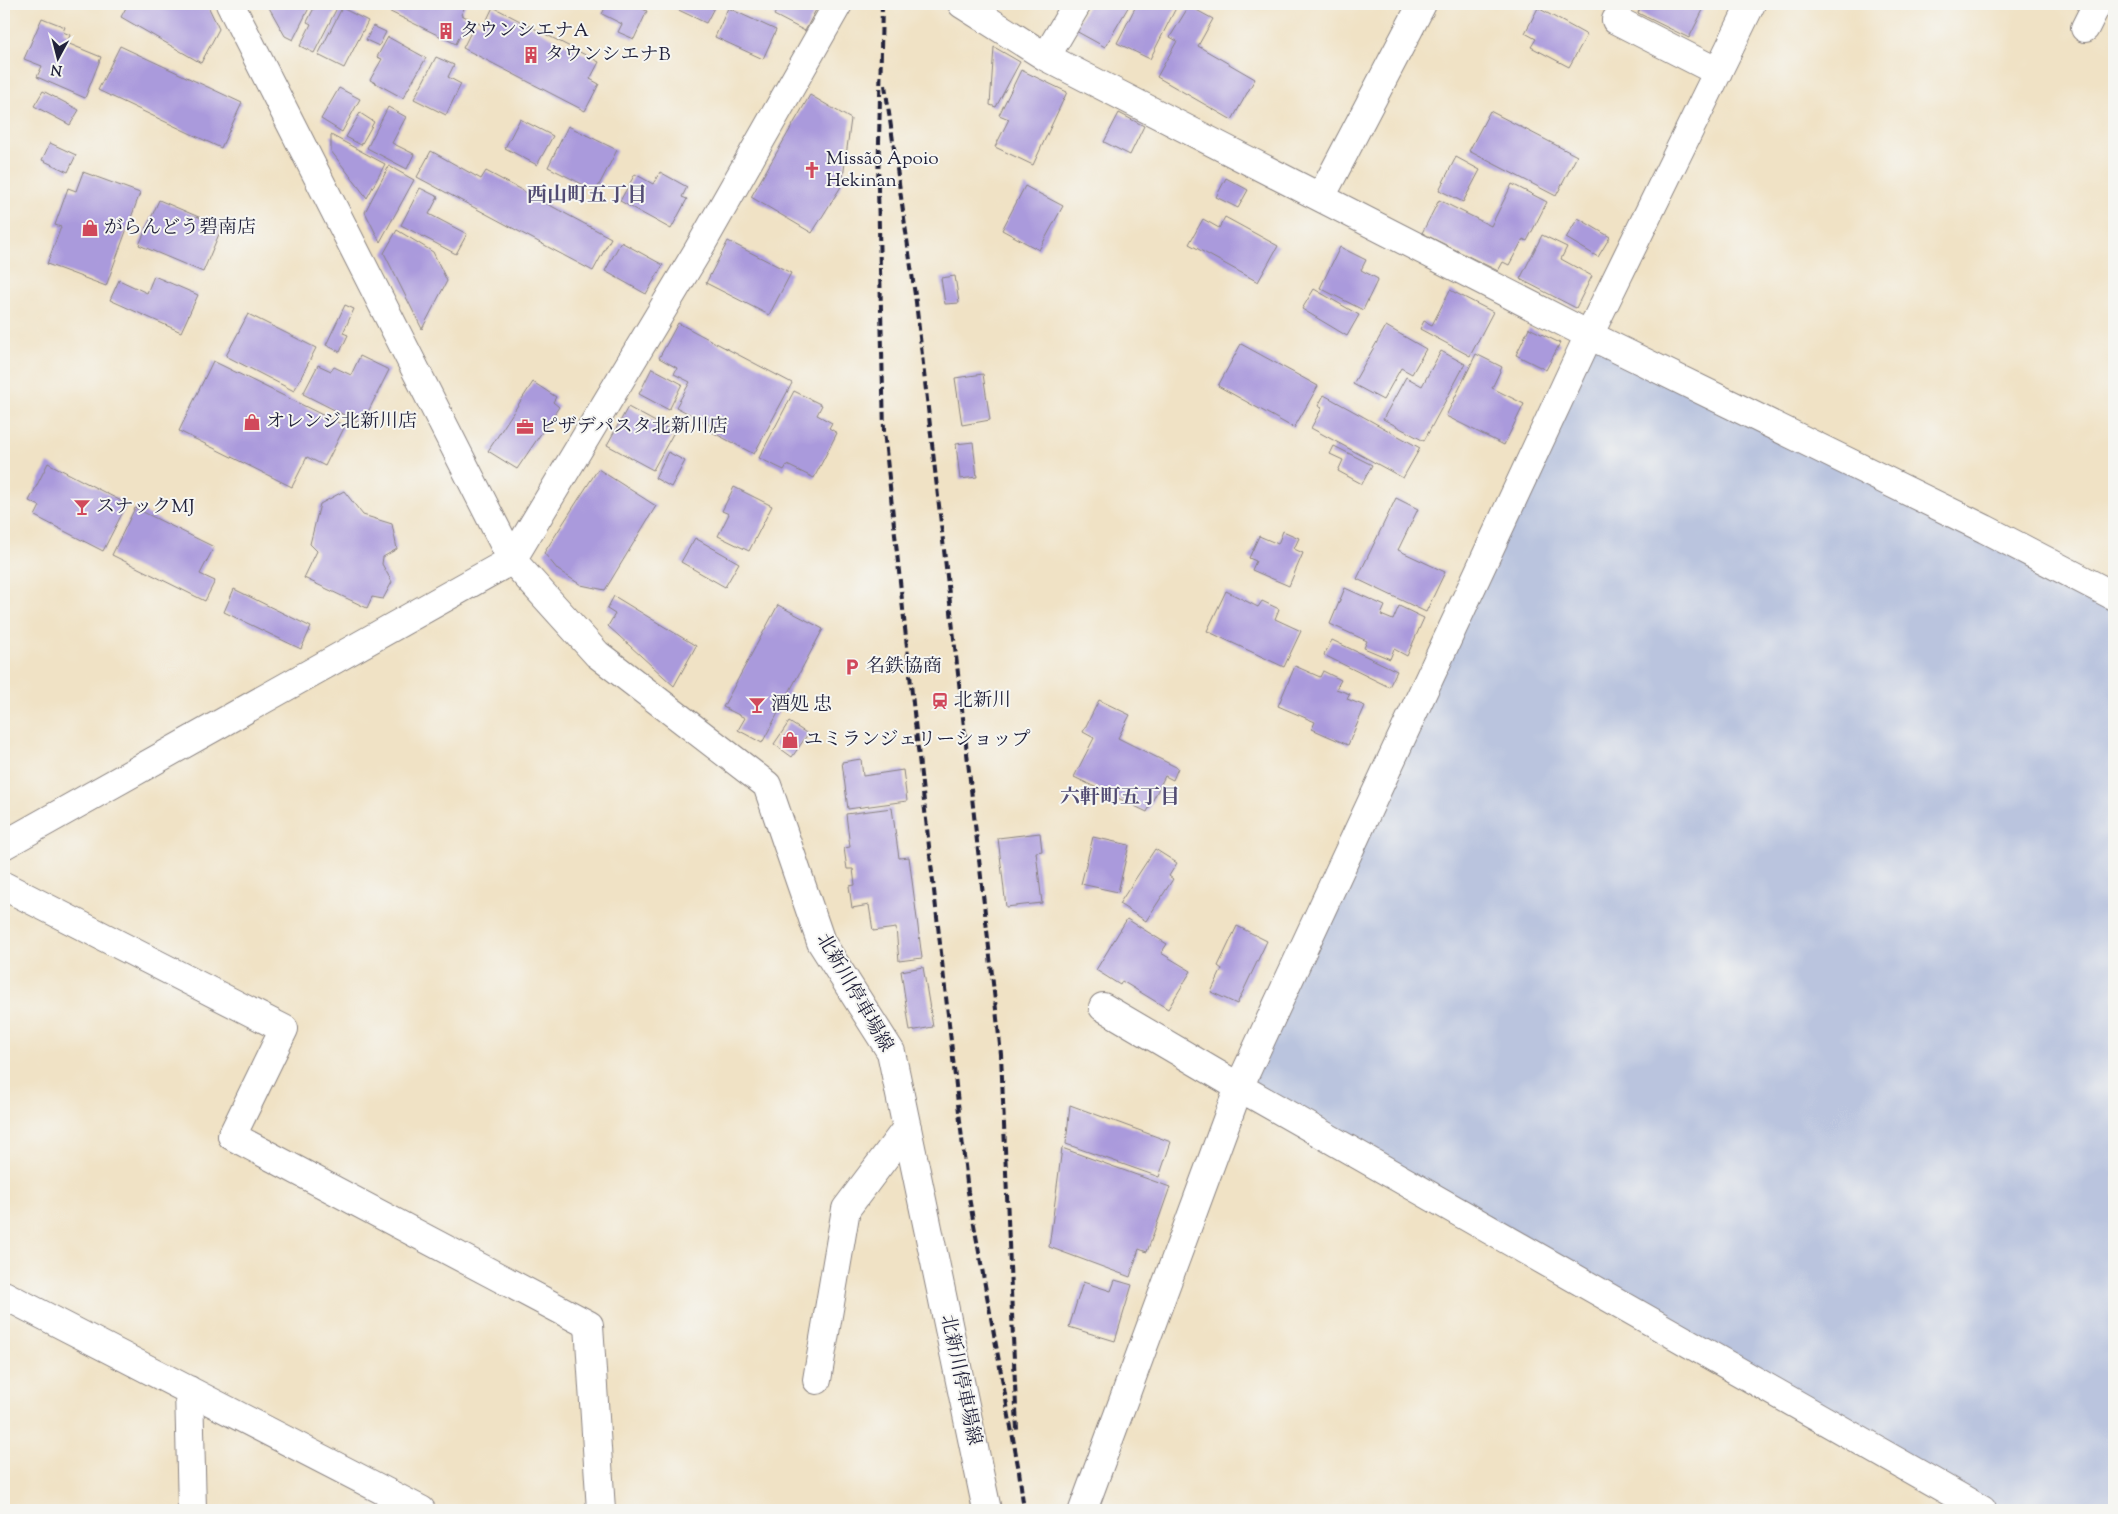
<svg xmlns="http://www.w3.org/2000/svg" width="2118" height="1514" font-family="'Sorts Mill Goudy','Noto Serif JP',serif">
<rect width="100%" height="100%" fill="#f6f6f2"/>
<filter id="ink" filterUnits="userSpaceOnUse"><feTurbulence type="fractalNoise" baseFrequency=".02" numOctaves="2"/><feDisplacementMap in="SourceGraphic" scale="10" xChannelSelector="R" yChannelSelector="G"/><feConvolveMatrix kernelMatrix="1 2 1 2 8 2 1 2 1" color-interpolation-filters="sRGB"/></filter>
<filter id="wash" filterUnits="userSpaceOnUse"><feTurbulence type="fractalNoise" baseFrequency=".0096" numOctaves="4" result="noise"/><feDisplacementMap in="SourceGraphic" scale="20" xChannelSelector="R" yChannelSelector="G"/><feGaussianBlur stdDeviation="1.12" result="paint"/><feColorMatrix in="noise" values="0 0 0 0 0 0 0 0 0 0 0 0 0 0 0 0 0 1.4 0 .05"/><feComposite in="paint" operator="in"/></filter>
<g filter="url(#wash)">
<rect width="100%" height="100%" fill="#f0e2c5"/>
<path fill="#bac4de" d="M1589,335L2114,599V1510H1982L1239,1087Z"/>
<g id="blocks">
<path fill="#aa9adc" d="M128,4H207L219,29L201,63L121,17Z
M267,4H311L293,40L285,36Z
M316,4H329L337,8L314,53L300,46L311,24L307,22Z
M374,4H466L461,15L468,18L456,44Z
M607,4H632L647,11L634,39L618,32L622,24L602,14Z
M666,4H716L706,23Z
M754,4H769L766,10Z
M780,4H819L805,31L774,15Z
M1089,4H1130L1105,47L1074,30Z
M1137,4H1178L1150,59L1117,43Z
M1642,4H1695L1704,8L1689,38L1638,13Z
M1189,6L1213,19L1198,46L1255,79L1232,120L1157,77L1177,41L1170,37Z
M493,7L599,62L590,79L599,84L585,111L463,48L476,22L484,26Z
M342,8L368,21L344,68L318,55Z
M728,8L776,30L763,59L715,37Z
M1538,8L1587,35L1569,67L1531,47L1536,39L1525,33Z
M42,18L65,27L63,32L70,35L67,43L101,57L85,98L37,77L42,66L24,59Z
M373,26L386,32L379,46L366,40Z
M388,37L426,58L403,98L370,80L382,59L377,57Z
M120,46L242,103L221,148L98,90Z
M994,47L1020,62L996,107L990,105Z
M436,57L454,65L448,77L461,84L446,115L414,99Z
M1021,70L1067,92L1033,165L995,147L1009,119L999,115Z
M339,88L360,99L342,132L321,119Z
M43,91L79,110L70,125L34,106Z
M810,95L851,119L842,185L812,233L751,197Z
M388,107L406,117L392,143L414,154L407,169L367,148Z
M1490,111L1577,156L1556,196L1469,151Z
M360,113L374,122L361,145L346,137Z
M1119,113L1144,126L1130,155L1104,142Z
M520,119L553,136L537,165L505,148Z
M568,126L617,150L596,191L548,167Z
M331,135L385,164L367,198L331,151Z
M50,143L76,155L68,172L42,160Z
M431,151L481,179L486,171L611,238L593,271L417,177Z
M1456,157L1480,170L1463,202L1439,190Z
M389,166L414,180L380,242L365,212Z
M83,172L140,193L106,286L47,264L61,227L55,225L68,188L76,191Z
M660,172L687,187L682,197L687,199L671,229L620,201L635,174L653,184Z
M1226,178L1248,190L1238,208L1216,197Z
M1512,184L1547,202L1527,241L1523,239L1509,265L1503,262L1498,271L1422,233L1439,200L1491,226Z
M1025,186L1063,206L1039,250L1002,230Z
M420,188L438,197L429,214L467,234L456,254L401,225Z
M159,200L222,227L203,272L139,245Z
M1225,217L1278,246L1258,282L1189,244L1203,219L1219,228Z
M1578,218L1610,237L1598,257L1566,238Z
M397,230L433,252L447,281L422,329L384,253Z
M1542,235L1567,247L1561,259L1592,276L1576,308L1520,279Z
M728,241L791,273L769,315L706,283Z
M621,242L663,265L646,294L605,271Z
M1340,247L1366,260L1361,270L1378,279L1363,310L1320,288Z
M154,276L198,295L181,332L110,300L119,280L147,293Z
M955,276L959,303L945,304L941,278Z
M1314,289L1359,315L1347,336L1302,309Z
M1450,290L1493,312L1470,356L1420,329L1424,321L1432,325Z
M345,305L354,309L343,333L348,335L340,352L326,345Z
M248,314L316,348L294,391L226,356Z
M678,323L792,383L754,454L710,431L712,426L676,407L690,382L674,374L677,368L659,358Z
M1386,326L1426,349L1412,374L1401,368L1383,400L1353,384Z
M1529,328L1560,343L1546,370L1516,355Z
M1241,344L1318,386L1294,428L1218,386Z
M1441,351L1465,364L1424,441L1383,419L1406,377L1422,386Z
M1476,354L1502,367L1492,388L1524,404L1504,445L1446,416Z
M360,356L389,370L362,424L303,394L318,365L331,371L334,367L351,375Z
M213,361L345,426L325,466L307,457L292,487L179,431Z
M652,368L682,384L669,410L639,394Z
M983,374L990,420L962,425L955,378Z
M533,382L556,397L553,402L559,407L517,469L488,451Z
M794,391L822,405L817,415L832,423L829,428L837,433L814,478L787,465L784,470L759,458Z
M1324,395L1420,448L1403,478L1311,428L1322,408L1318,406Z
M628,407L674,432L653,470L607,445Z
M973,442L977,477L960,479L956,444Z
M1334,446L1372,465L1362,484L1338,471L1343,460L1330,454Z
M668,452L685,461L671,487L655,478Z
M48,463L127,504L103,551L35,516L40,506L29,501Z
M598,469L656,506L605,590L581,585L558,570L544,553Z
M734,487L772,506L749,551L718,536L729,514L722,511Z
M344,491L363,515L392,524L397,549L383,557L382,564L392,582L383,599L372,597L367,608L304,578L317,551L310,544L320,504Z
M1396,498L1418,509L1398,550L1445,572L1426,612L1357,579Z
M135,508L214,547L200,574L215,581L205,601L112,555Z
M1283,531L1299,538L1294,549L1303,553L1289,586L1252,570L1256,561L1249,558L1259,536L1278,544Z
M695,538L739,563L725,587L681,562Z
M1345,588L1385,606L1381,615L1393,620L1399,606L1424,618L1407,656L1394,649L1390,659L1364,648L1367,641L1330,624Z
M234,589L311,627L301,649L224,612Z
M1226,591L1258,607L1262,601L1279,609L1275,619L1301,631L1284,667L1207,631Z
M614,596L696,646L674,686L608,626L615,614L607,609Z
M778,605L823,629L762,743L738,730L745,718L723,707Z
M1332,640L1397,671L1389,687L1324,655Z
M1295,666L1320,677L1323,671L1341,680L1336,689L1350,694L1347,699L1365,706L1348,745L1312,729L1315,722L1278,706Z
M1099,700L1130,715L1118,738L1178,768L1173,780L1165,776L1147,812L1074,777L1094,738L1083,732Z
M789,722L808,734L792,757L774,744Z
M861,759L863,776L903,770L907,801L848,809L842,762Z
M892,808L899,858L909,857L922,958L899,961L896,928L873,931L869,905L852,908L849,886L855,885L853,869H847L844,848L850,847L846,814Z
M1040,833L1042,851L1036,852L1042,903L1006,907L998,838Z
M1093,837L1129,845L1118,892L1081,884Z
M1155,849L1177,863L1169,876L1173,879L1146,921L1119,904Z
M1127,919L1167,944L1161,953L1191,971L1168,1009L1122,981L1120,985L1096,970Z
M1237,926L1267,941L1237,1004L1211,992L1222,969L1218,966Z
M923,967L933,1027L910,1031L901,971Z
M1070,1105L1171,1142L1159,1177L1066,1144Z
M1062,1148L1170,1187L1147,1252L1139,1249L1130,1277L1049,1247Z
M1115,1280L1132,1285L1115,1341L1069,1327L1083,1282L1111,1291Z"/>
</g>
</g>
<g filter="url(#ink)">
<use href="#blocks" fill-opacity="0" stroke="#898280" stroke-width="1"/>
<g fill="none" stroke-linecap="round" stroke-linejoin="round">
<g stroke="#898280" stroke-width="30">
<path id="minor" d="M230,4L512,560
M962,4L1046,57L1589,335L1985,529L2114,596
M1616,20L1718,72
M2085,28L2097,4
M1046,57L1077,4
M1321,197L1422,4
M4,845L512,560L697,252L838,4
M4,886L284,1029L232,1136L589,1325L601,1510
M1103,1007L1239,1087L1982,1510
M4,1295L421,1510
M817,1380L846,1209L907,1128
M189,1390L192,1510
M1083,1510L1239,1087L1589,335L1751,4"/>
</g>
<g stroke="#898280" stroke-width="30">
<path id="major" d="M512,560L597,654L767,785L821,942L891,1052L987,1510"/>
</g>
<use href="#minor" stroke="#fff" stroke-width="28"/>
<use href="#major" stroke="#fff" stroke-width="28"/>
<path stroke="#22223b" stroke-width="4" stroke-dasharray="8 4" stroke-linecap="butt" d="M882,4L878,188L884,431L915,722L968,1192L1019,1471L1024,1510
M885,85L916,302L1001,1054L1017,1431"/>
</g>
</g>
<defs>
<g id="building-bare" transform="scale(1.35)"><path d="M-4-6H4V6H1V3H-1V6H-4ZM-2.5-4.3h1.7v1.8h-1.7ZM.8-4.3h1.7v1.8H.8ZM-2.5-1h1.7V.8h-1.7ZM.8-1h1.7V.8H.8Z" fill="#d1495b" stroke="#f6f6f2" stroke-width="2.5" paint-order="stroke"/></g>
<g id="church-bare" transform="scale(1.35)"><path d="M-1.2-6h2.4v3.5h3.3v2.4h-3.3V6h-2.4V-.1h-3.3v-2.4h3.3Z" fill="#d1495b" stroke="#f6f6f2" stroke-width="2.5" paint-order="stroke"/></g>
<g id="shop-bare" transform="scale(1.35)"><path d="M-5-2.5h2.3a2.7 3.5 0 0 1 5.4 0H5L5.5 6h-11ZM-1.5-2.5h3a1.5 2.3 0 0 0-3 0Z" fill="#d1495b" stroke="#f6f6f2" stroke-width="2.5" paint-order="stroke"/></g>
<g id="office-bare" transform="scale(1.35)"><path d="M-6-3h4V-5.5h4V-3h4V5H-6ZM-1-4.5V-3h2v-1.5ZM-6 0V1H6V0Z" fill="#d1495b" stroke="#f6f6f2" stroke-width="2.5" paint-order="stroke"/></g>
<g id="bar-bare" transform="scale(1.35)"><path d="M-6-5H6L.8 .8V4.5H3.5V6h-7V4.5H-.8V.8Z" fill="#d1495b" stroke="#f6f6f2" stroke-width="2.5" paint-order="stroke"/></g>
<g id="parking-bare" transform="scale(1.35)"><path d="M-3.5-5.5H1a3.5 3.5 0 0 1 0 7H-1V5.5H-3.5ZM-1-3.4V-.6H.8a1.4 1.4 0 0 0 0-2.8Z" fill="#d1495b" stroke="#f6f6f2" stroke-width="2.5" paint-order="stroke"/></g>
<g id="station-bare" transform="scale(1.35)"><path d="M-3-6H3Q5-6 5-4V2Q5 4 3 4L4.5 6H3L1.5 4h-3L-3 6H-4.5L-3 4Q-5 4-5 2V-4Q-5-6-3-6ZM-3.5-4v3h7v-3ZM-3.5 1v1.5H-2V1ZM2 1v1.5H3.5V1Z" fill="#d1495b" stroke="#f6f6f2" stroke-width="2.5" paint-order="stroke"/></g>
</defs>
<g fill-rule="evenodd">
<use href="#building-bare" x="446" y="31"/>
<use href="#building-bare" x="531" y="55"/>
<use href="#church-bare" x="812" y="170"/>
<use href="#shop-bare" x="90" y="228"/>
<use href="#shop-bare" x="252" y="422"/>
<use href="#office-bare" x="525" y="427"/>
<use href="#bar-bare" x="82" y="507"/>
<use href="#parking-bare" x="852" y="667"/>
<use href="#station-bare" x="940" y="701"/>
<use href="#bar-bare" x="757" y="705"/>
<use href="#shop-bare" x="790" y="740"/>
</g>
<g text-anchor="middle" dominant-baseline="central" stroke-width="4" stroke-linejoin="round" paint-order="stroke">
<g font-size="19" fill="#22223b" stroke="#f6f6f2" text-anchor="start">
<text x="460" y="31">タウンシエナA</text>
<text x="545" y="55">タウンシエナB</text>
<text x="826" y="159">Missão Apoio<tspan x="826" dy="22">Hekinan</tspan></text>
<text x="104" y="228">がらんどう碧南店</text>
<text x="266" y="422">オレンジ北新川店</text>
<text x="539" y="427">ピザデパスタ北新川店</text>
<text x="96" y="507">スナックMJ</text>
<text x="866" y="667">名鉄協商</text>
<text x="954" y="701">北新川</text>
<text x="771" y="705">酒処 忠</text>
<text x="804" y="740">ユミランジェリーショップ</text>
</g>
<g font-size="19" fill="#22223b" stroke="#f6f6f2">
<text transform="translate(854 993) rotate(60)">北新川停車場線</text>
<text transform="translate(960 1380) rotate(78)">北新川停車場線</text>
</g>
<g font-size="20" font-weight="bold" fill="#524c73" stroke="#f6f6f2">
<text x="587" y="196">西山町五丁目</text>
<text x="1120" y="798">六軒町五丁目</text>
</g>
</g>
<rect width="2118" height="1514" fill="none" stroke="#f6f6f2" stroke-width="20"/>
<g transform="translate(58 58) rotate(187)" stroke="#f6f6f2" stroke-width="4" paint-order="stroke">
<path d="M0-4L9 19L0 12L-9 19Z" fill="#22223b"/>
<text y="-8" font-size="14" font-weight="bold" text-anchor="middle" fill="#22223b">N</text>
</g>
</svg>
